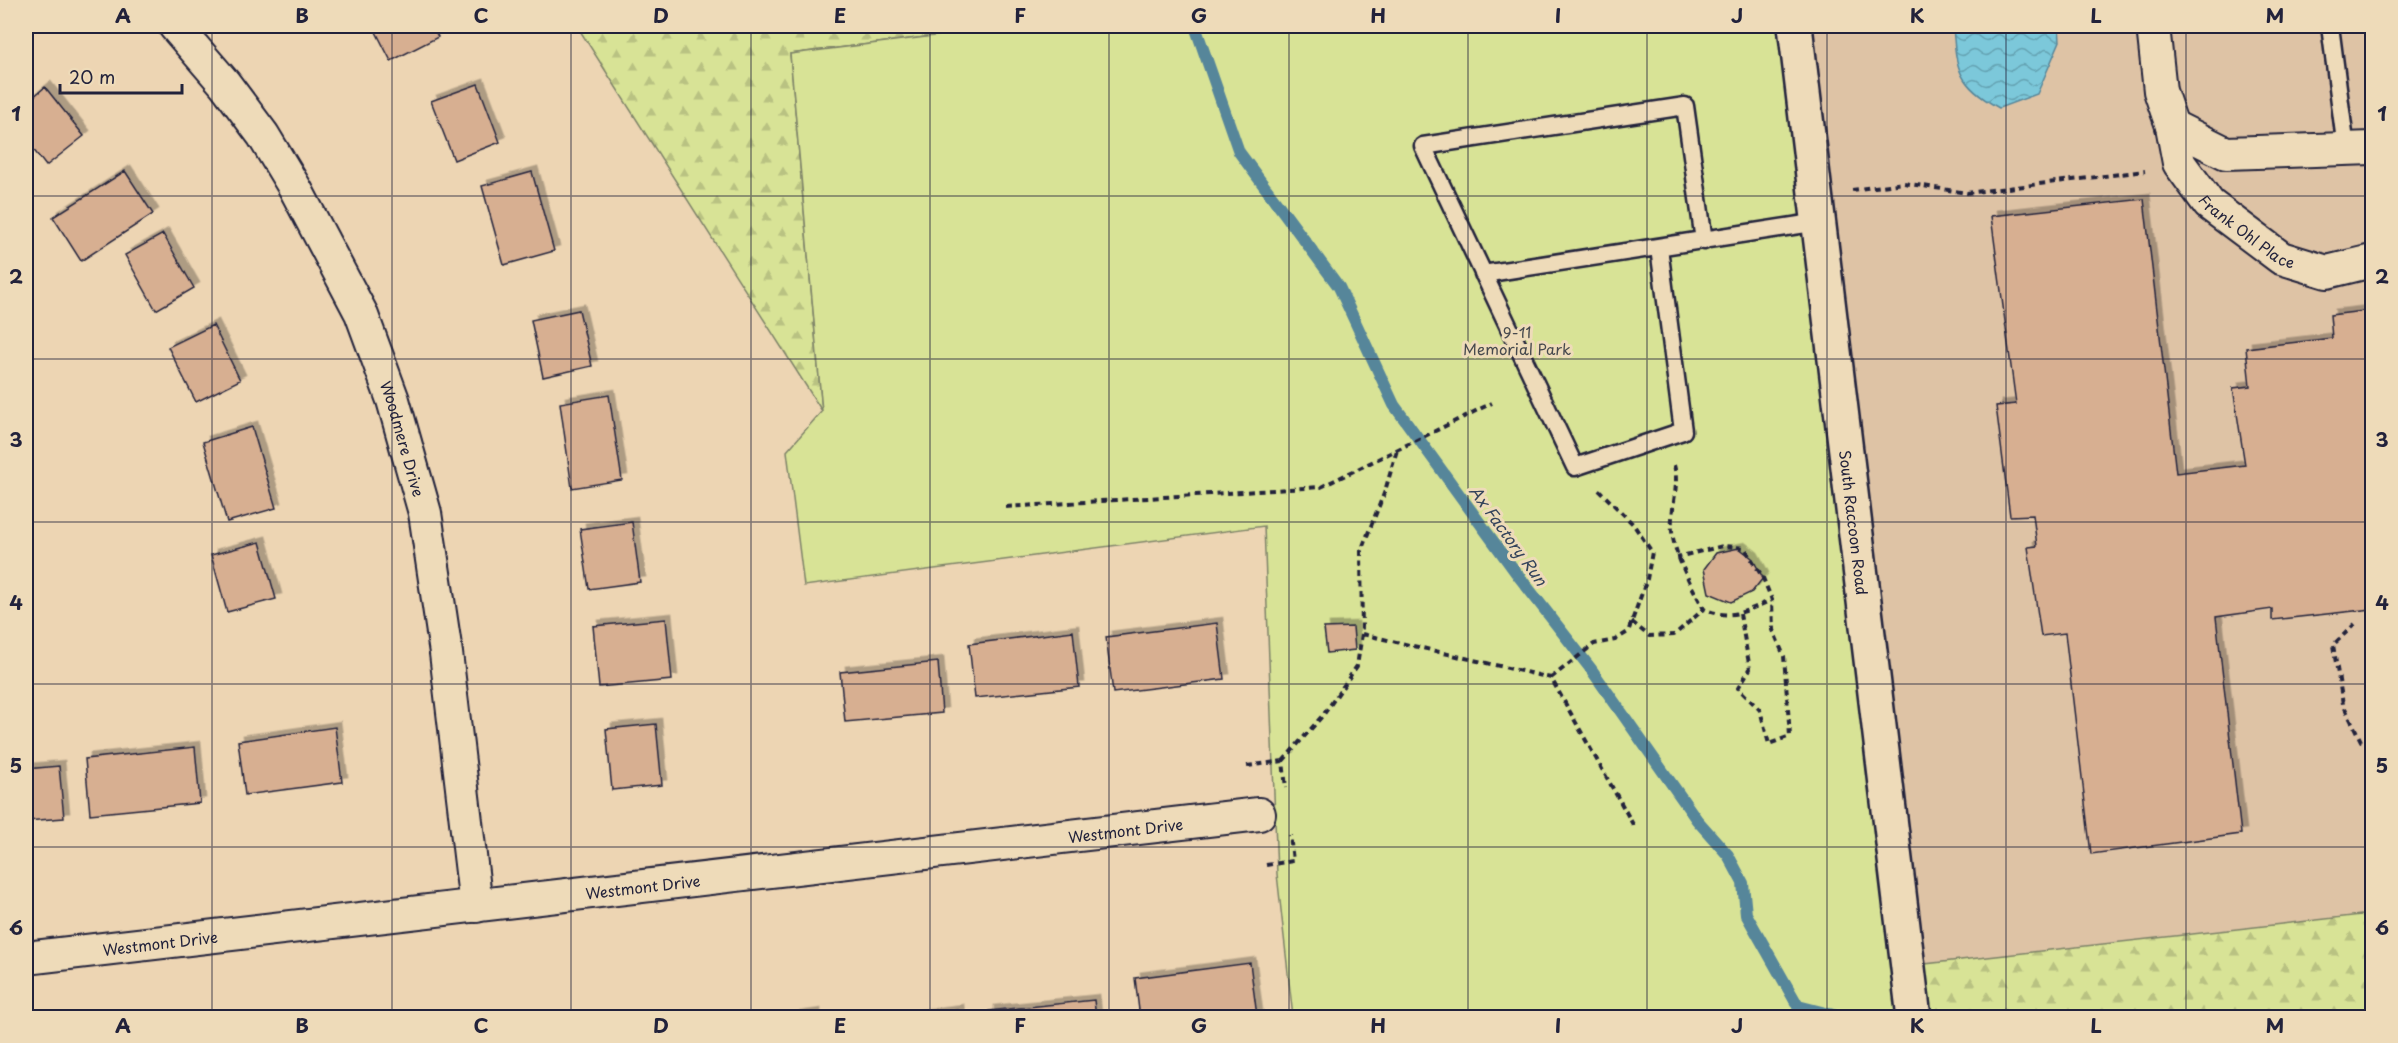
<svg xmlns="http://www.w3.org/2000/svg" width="2398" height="1043" font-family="'Playpen Sans',sans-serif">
<defs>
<pattern id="forest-firs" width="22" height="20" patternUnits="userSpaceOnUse" patternTransform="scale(1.5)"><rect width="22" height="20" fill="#d8e396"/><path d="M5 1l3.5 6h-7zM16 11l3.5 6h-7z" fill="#b9c282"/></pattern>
<pattern id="water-waves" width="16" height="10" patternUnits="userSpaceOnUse" patternTransform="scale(1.5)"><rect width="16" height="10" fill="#7bc8da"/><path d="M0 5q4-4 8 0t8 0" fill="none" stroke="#64a2b2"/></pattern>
<filter id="shadow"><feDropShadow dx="5.5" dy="-5.5" stdDeviation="0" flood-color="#0004"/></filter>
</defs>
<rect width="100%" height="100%" fill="#edd5b3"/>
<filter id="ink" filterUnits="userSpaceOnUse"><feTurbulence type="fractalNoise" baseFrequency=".0167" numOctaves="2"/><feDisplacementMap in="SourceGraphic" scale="12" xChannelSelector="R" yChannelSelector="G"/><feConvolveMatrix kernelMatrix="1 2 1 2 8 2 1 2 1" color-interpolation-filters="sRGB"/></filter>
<g filter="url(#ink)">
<path fill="#dec3a5" d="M1795,26H2372V920L2361,915L1907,966Z"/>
<path fill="url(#forest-firs)" stroke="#7d8268" stroke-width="1.5" d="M577,26H1014L790,54L822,411Z
M2361,915L2372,920V1017H1913L1907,966Z"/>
<path fill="#d8e396" stroke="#7d8268" stroke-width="1.5" d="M1014,26H1795L1913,1017H1293L1277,874L1264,526L804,586L787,451L822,411L790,54Z"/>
<path fill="url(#water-waves)" stroke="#57869a" stroke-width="1.5" d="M1953,26H2059L2060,41L2037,94L1999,108C1958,85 1956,70 1953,26Z"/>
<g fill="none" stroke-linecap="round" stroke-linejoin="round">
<path stroke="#57869a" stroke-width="12" d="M1195,26L1239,152L1339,287L1394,405L1517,574L1591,669L1697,820L1728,855L1743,883L1746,914L1798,1006L1845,1018"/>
</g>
<path fill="#d7af91" stroke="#22223b" stroke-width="1.5" filter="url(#shadow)" d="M373,26H432L438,37L391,61Z
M478,84L500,142L454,160L431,101Z
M45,87L84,136L46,166L26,140V103Z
M125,171L153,214L81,261L53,217Z
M532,172L554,251L504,265L482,186Z
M2144,199L2176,473L2245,465L2233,388L2250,386L2246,348L2332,338L2330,315L2372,310V609L2272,620V609L2216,617L2241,834L2091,854L2065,633L2041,636L2028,547L2037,546L2033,515L2010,516L1996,406L2016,404L1991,216Z
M163,234L194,288L156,310L125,255Z
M579,310L592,366L543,377L531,320Z
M213,325L240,380L196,402L168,347Z
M609,395L622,480L572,488L560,403Z
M252,427L276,508L227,522L203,442Z
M632,522L640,582L589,589L580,529Z
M260,542L276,599L227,612L211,555Z
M1739,548L1752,558L1763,578L1752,592L1731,602L1709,593L1704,569L1716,553Z
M666,619L672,680L599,687L593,626Z
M1217,623L1224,679L1113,693L1106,637Z
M1353,627L1355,650L1327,653L1324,628Z
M1073,631L1079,687L975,698L969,644Z
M938,662L942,713L845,722L840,672Z
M656,724L662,785L612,790L606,729Z
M335,727L342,782L245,795L238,741Z
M195,747L200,803L90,814L85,759Z
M59,766L64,818L26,821V769Z
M1250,963L1257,1016L1140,1018L1135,978Z
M1094,1000L1096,1018H989V1011Z
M958,1010L959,1018H893Z
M815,1014V1018H788Z"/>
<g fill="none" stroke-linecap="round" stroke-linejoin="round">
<g stroke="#22223b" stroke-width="21">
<path id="service" d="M2330,26L2346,149
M1659,248L1683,431L1575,467L1423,146L1685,106L1704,241
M1483,274L1819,222"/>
</g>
<g stroke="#22223b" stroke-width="36">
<g id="minor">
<path id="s1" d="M175,26L225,84L263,135L295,188L361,313L393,400L425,513L446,653L476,906"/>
<path id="s2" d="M2153,26L2160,91L2172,126L2179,163L2209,204L2281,258L2327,272L2372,261"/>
<path d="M2172,126L2226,153L2372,148"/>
<path id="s3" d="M26,958L1259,814"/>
</g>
</g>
<g stroke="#22223b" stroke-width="38">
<g id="tertiary">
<path id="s4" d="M1795,26L1914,1018"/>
</g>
</g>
<path stroke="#22223b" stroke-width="4" stroke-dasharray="6 4.5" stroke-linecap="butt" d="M1852,190L1904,183L1967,193L2145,171
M1674,465C1680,487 1670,508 1672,531C1674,555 1692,587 1704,609C1731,621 1745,611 1772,600L1763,578L1745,548L1723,546L1677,557
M1006,507L1321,487L1492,403
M1740,614L1750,669L1738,688L1760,710L1769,744L1790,736L1784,656L1773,630L1772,600
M1632,622L1649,636L1674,635L1704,609
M2355,624L2333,645L2343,704L2361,741L2372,744
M1362,634L1551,678L1635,828
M1551,678L1594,644L1615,640L1628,632L1647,579L1652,552L1633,524L1599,490
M1283,761L1324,714L1357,666L1362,634L1361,551L1385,491L1397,450
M1247,766L1283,761L1286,788
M1266,865L1293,861L1290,835"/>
<use href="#service" stroke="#eedbb9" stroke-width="16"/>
<use href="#minor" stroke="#eedbb9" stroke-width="32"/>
<use href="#tertiary" stroke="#eedbb9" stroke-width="33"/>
</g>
</g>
<path fill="none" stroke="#22223b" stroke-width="1.5" stroke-opacity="0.55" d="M212,26V1018M392,26V1018M571,26V1018M751,26V1018M930,26V1018M1109,26V1018M1289,26V1018M1468,26V1018M1647,26V1018M1827,26V1018M2006,26V1018M2186,26V1018M26,196H2372M26,359H2372M26,522H2372M26,684H2372M26,847H2372"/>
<g text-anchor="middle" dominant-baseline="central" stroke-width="6" stroke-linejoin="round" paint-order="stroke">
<g font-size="15" fill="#22223b" stroke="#eedbb9">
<text stroke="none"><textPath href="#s2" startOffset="238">Frank Ohl Place</textPath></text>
<text stroke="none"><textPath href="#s1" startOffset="476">Woodmere Drive</textPath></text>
<text stroke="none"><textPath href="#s4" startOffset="500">South Raccoon Road</textPath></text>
<text stroke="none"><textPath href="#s3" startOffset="1107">Westmont Drive</textPath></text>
<text stroke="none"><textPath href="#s3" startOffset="621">Westmont Drive</textPath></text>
<text stroke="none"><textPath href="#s3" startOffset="135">Westmont Drive</textPath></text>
</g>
<g font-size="15" fill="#46494d" stroke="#eedbb9">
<text x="1517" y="331">9-11<tspan x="1517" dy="17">Memorial Park</tspan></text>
</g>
<g font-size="16" font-style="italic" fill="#34435b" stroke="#eedbb9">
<text transform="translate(1509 535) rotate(54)">Ax Factory Run</text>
</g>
</g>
<rect width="2398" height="1043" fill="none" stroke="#eedbb9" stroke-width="66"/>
<path d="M60 84v9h122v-9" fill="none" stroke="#22223b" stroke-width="3"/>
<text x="69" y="84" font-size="18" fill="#22223b" stroke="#eedbb9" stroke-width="4.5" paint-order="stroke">20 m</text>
<rect x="33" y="33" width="2332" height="977" fill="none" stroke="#22223b" stroke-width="2"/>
<g font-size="20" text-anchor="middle" font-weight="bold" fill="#22223b">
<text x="123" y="23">A</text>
<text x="302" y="23">B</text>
<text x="481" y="23">C</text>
<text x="661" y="23">D</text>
<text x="840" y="23">E</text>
<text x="1020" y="23">F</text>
<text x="1199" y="23">G</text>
<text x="1378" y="23">H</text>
<text x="1558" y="23">I</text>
<text x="1737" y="23">J</text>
<text x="1917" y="23">K</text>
<text x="2096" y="23">L</text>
<text x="2275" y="23">M</text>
<text x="16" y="121">1</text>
<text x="2382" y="121">1</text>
<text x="16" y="284">2</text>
<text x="2382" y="284">2</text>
<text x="16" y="447">3</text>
<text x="2382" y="447">3</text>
<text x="16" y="610">4</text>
<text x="2382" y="610">4</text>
<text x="16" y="773">5</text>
<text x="2382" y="773">5</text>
<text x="16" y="935">6</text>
<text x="2382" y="935">6</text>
<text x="123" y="1033">A</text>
<text x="302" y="1033">B</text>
<text x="481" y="1033">C</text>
<text x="661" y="1033">D</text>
<text x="840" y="1033">E</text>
<text x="1020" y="1033">F</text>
<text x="1199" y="1033">G</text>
<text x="1378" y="1033">H</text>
<text x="1558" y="1033">I</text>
<text x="1737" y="1033">J</text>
<text x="1917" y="1033">K</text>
<text x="2096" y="1033">L</text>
<text x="2275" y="1033">M</text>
</g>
</svg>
